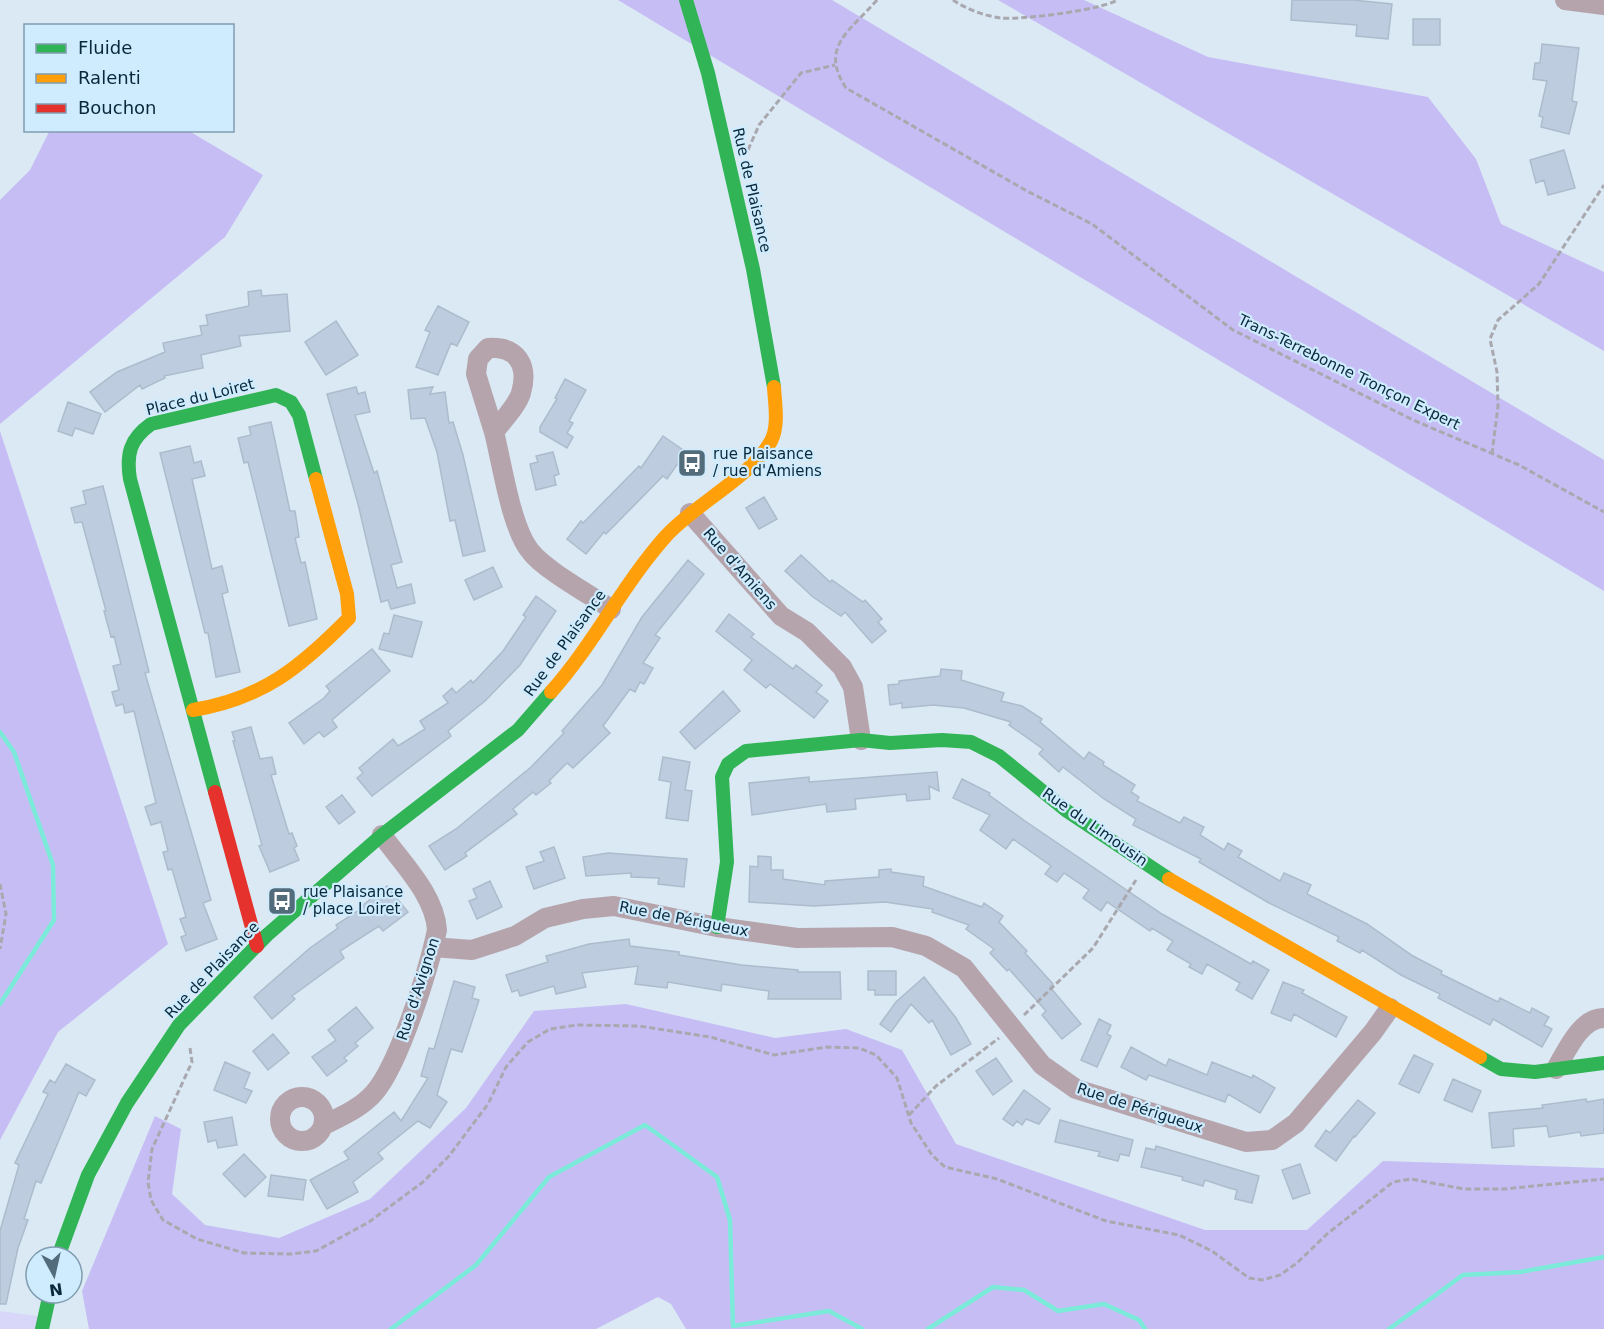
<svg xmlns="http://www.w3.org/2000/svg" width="1604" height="1329" font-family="'DejaVu Sans',sans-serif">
<rect width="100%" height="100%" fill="#dae9f4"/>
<path fill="#d8d7fa" d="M0,1311L44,1317L42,1329H0Z"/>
<path fill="#c7bdf5" d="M618,0H832L1604,460V591Z
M998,0H1084L1208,57L1428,97L1476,159L1501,224L1604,272V351Z
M50,130L189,131L263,175L225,237L0,424V200L30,170Z
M0,431L168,944L58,1032L0,1140Z
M626,1004L775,1038L846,1029L902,1050L956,1144L1205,1230H1307L1383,1161L1604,1168V1329H686L671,1304L658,1297L596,1329H89L82,1291L155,1116L181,1129L172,1194L205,1225L279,1238L370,1199L466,1108L534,1011Z"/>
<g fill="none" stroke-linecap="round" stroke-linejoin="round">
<path stroke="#7cead9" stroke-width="4.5" d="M0,732L14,752L53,865L54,920L0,1004
M391,1329L476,1265L549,1177L645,1125L717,1177L730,1220L733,1326L829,1311L862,1329
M928,1329L993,1287L1024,1290L1058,1311L1104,1304L1139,1320L1145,1329
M1389,1329L1463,1275L1520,1272L1604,1257"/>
</g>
<path fill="#bdccde" stroke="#adbccc" stroke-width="1.5" d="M1292,0H1353L1392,4L1388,39L1356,36L1357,25L1291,20Z
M1413,19H1440V45H1413Z
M1542,44L1579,48L1572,101L1577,102L1569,134L1541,127L1543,117L1539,116L1547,81L1533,79L1535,63H1540Z
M1564,150L1575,188L1548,195L1544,180L1536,183L1530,160Z
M261,290L262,296L287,294L290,331L239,336L241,346L201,355L203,368L164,376L165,378L142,389L140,385L105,412L90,392L117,372L165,352L163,343L202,335L200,326L208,325L206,315L249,306L248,292Z
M438,306L469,322L457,346L451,343L438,375L416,367L430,332L425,330Z
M336,321L358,355L326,375L305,342Z
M565,379L586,390L569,421L573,423L567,433L573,437L567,448L540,432V427L557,399L555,398Z
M356,387L358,394L365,392L370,412L355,415L374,473L377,471L402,562L391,565L397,588L411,584L415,603L391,609L388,600L381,602L358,504L327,394Z
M433,387L430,394L445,392L449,423L453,422L463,455L485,551L463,556L455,520L450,521L437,452L425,418L411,419L408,390Z
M68,402L101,414L93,434L75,428L72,436L58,431Z
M271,422L290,511H295L299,537L295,538L301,563L305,562L317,619L289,626L248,462L244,463L238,438L251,435L249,427Z
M663,436L686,452L667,479L663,476L606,534L604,532L586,554L567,539L581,521L583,523L639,466L641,468Z
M190,446L194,463L201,461L205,476L192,479L212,569L222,566L228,592L222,594L240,672L216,677L208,633H205L160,453Z
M553,452L559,474L554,476L556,485L536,490L530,464L538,462L536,456Z
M103,486L149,672L145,673L211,900L203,903L217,939L186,951L181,937L186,935L180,919L186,917L172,869L168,870L163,852L168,851L161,822L151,825L145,807L156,803L134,711L125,713L123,704L116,706L112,692L119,690L113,666L121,664L114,636L111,637L104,611H106L82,522L75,523L71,508L86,504L83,491Z
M764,497L777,519L759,529L746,508Z
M801,555L830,582L832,580L863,602L865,600L882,619L878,622L886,631L872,643L845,612L841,616L813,597L785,571Z
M688,560L704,574L655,635L660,638L643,663L653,668L644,684L640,682L635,692L630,689L603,726L610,733L573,768L567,763L549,781L551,783L536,795L533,792L513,809L517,814L465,853L467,856L445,870L429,846L456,829L531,767L564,733L562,731L602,685L642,617Z
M493,567L502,587L474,600L465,580Z
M536,596L556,611L520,665L485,701L448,731L451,736L372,796L357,778L363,773L359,768L393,739L398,746L425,729L420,721L448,703L443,696L452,688L456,693L471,680L473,683L503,651L526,617L523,615Z
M729,614L754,634L751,637L793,669L796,665L822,685L816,692L828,701L814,718L770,684L766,688L744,670L752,660L716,631Z
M394,615L422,622L412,657L379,649L384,633L389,634Z
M372,649L390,671L332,720L337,727L324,737L319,732L304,744L289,723L324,698L330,691L326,686Z
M941,669L962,671L961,680L1004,693L1001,701L1022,706L1042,719L1040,722L1084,759L1089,752L1104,762L1103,765L1135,785L1131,792L1139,797L1137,801L1180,823L1184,817L1204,827L1200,835L1224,850L1228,843L1242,851L1238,857L1280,881L1284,873L1311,885L1307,894L1367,924L1413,956L1442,971L1441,974L1498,1002L1500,998L1530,1013L1532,1008L1549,1017L1544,1025L1552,1029L1542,1047L1493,1019L1490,1025L1438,998L1440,994L1401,975L1362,950L1360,953L1337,941L1339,937L1269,903L1199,862L1201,859L1133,825L1136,819L1104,799L1063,767L1059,772L1039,754L1043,749L1009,725L1011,722L964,708L933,705L902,708V703L890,705L888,685L899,684V681L940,676Z
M723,691L740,711L695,749L680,732Z
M251,727L260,759L272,757L276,774L271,775L289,834L292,833L297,846L294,848L299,860L270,872L259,846L262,845L233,741H235L232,732Z
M663,757L690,762L685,790L692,791L688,821L666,818L671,782L659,780Z
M937,772L939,791L929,786L930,799L907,801L906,794L855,799L856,809L827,812L826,804L752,815L749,783L809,777V782Z
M962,779L990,793L989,795L1025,821L1162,914L1251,964L1253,961L1269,970L1252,999L1236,990L1240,983L1207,964L1202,974L1189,967L1191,964L1167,950L1173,941L1152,928L1150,931L1107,902L1101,911L1083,898L1089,890L1064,873L1057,882L1045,874L1051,866L1013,839L1006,849L980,830L990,815L953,798Z
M342,795L355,812L339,824L326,807Z
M554,847L565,878L534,889L526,867L544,861L540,852Z
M608,853L687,859L684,887L658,884L659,878L631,877V873L586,876L583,857Z
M758,856L771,857V870H783V879L825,885V881L879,877V870L891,869V872L924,877L923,886L982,907L984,903L1003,916L999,922L1027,951L1025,953L1053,984L1050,987L1081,1024L1062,1039L1042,1015L1046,1011L1009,969L1007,971L990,953L994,949L966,929L969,925L932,912L933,909L885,902L814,906L749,902L750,866L758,867Z
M490,881L502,907L477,919L469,901L477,898L473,889Z
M387,886L408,912L383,931L379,926L340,951L344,958L292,996L295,999L272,1019L254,997L310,948L338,928L336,925L364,907L363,905Z
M629,939L630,946L679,952V955L742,965L798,970V972H840L841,999H768L769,991L722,984L721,991L668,982L667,988L635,984L638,966L582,973L586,987L556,994L554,986L520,996L518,990L512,992L506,975L548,962L546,956L589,944Z
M868,971H896V995H875V990H868Z
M924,977L956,1018L971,1044L951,1055L932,1020L929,1023L911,1004L891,1032L880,1024L896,1002Z
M454,981L475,987L472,998L479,1000L462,1052L451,1049L437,1095L447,1102L430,1128L418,1121L378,1153L383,1159L353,1182L358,1192L327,1209L310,1180L349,1159L344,1152L394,1112L401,1121L428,1078L421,1076L429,1048L434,1049Z
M1283,982L1304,990L1302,993L1347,1017L1336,1037L1294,1014L1291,1021L1271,1013Z
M356,1007L373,1028L355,1043L358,1046L344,1058L347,1061L327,1076L312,1057L336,1040L328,1030Z
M1099,1019L1111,1025L1107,1034L1111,1036L1097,1067L1081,1060Z
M273,1034L289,1053L268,1070L253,1051Z
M1131,1047L1166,1066L1169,1059L1207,1075L1212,1062L1252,1078L1253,1075L1275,1088L1260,1113L1228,1094L1225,1102L1149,1075L1146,1080L1121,1067Z
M1414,1055L1433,1064L1419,1093L1399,1084Z
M996,1058L1012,1081L993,1095L976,1071Z
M225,1062L250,1073L244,1088L252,1091L246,1103L214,1090Z
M66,1064L95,1080L86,1096L79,1092L41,1183L36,1181L24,1219L28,1220L18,1248L6,1304H0V1231L19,1165L15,1163L48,1094L43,1092L50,1080L55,1083Z
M1453,1079L1481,1091L1472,1112L1444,1100Z
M1024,1090L1050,1109L1039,1124L1026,1119L1022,1125L1017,1121L1013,1126L1003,1119Z
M1586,1099L1587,1102L1604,1099V1133L1581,1136L1580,1132L1549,1137L1547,1126L1513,1129L1514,1146L1492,1148L1489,1113L1543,1108L1542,1105Z
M1358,1100L1375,1113L1355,1137L1354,1136L1336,1161L1315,1146L1326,1130L1330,1133Z
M232,1117L237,1145L218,1148L216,1140L208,1142L204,1122Z
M1060,1120L1133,1140L1129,1156L1120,1154L1118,1161L1098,1156L1100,1152L1055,1142Z
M1156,1146L1259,1176L1252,1203L1235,1199L1237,1190L1229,1188L1205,1180L1203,1186L1182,1180L1183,1177L1141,1167L1146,1148L1155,1150Z
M244,1154L266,1177L245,1197L223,1174Z
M1300,1164L1310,1193L1293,1199L1282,1170Z
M271,1175L306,1180L303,1200L268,1196Z"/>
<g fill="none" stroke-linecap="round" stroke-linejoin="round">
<path stroke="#aaa8af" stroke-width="3" stroke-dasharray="6 3" stroke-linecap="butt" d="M877,0C850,31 819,47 846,88L1027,191L1092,224L1233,330L1413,420L1519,465L1604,512
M953,0C966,9 985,16 1001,18C1021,20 1102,10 1117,0
M748,150L759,125L801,73L835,65
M1492,454L1498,406L1497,372L1490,339L1498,320L1539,284L1604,185
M0,884L6,914L0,949
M1024,1015L1093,948L1136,880
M190,1048L192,1062L152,1149L148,1182L151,1200L163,1220L197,1239L244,1253L292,1254L316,1251L369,1222L423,1182L449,1156L488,1104L506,1067L528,1042L550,1029L577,1025L639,1026L710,1037L774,1055L827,1047L859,1048L876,1055L897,1078L911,1123L932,1155L945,1167L997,1179L1106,1221L1179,1235L1212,1251L1249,1278L1262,1280L1280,1275L1297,1263L1327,1234L1393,1182L1411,1179L1464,1189H1504L1604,1179
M909,1115L936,1086L999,1038"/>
<path stroke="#b5a4ac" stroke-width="20" d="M1565,0L1604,5
M494,432L476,374L478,359L488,348C517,346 529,365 521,393C517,406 502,421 494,432C502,463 511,529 531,552C545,570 589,594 611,609
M690,513L781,616L807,632L842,667L853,687L861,740
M433,947L472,950L515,936L545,918L583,909L614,906L717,927L797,938L892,937L926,946L964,968L1042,1065L1076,1089L1246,1142L1272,1140L1296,1123L1373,1032L1390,1008
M1556,1069C1566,1052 1581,1017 1604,1018
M280 1119a22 22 0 1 1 44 0a22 22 0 1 1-44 0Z
M324,1125C342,1116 361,1108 374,1093C399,1065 429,968 437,930C435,895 402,863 382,835"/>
<path stroke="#30b455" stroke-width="14" d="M686,0L708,73L753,269L774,387
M215,792L130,479C126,454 130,439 151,424L276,395L291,402L299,415L316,479
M717,927L727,862L722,777L728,764L746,751L861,740L890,743L942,740L971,742L999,756L1067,811L1169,879
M1480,1057L1501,1069L1535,1072L1604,1063
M58,1257L88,1175L127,1103L179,1025L267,935L382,835L518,730L551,692
M42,1329L50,1293"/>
<path stroke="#ff9f0a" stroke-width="14" d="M551,692C594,644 623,584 666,536C695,504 751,477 771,441C779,426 775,404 774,387
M193,710C262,699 301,667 349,618L347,594L316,479
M1169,879L1480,1057"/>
<path stroke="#e5322d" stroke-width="14" d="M215,792L257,946"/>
</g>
<defs>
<g id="bus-square" transform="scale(1.5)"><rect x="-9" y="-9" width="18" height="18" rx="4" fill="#526c7b" stroke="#cfebfe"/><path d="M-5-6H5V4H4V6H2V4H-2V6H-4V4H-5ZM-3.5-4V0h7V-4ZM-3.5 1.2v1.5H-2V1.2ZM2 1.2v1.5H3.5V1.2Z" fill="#fff"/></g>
</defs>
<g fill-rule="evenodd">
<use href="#bus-square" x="692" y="463"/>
<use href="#bus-square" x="282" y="901"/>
</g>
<g text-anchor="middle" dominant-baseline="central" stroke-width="4.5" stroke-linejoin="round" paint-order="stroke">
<g font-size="15" fill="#09283a" stroke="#cfebfe">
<text transform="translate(752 190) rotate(77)">Rue de Plaisance</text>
<text transform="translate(1349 372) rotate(26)">Trans-Terrebonne Tronçon Expert</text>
<text transform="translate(200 397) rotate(-14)">Place du Loiret</text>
<text transform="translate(740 569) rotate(49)">Rue d'Amiens</text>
<text transform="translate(565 643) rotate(-54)">Rue de Plaisance</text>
<text transform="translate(1095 827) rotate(35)">Rue du Limousin</text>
<text transform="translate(684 919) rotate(11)">Rue de Périgueux</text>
<text transform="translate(212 970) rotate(-46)">Rue de Plaisance</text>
<text transform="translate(418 989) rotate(-72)">Rue d'Avignon</text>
<text transform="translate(1140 1108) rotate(18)">Rue de Périgueux</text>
</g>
<g font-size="15" fill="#09283a" stroke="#cfebfe" text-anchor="start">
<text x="713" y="454">rue Plaisance<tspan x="713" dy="17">/ rue d'Amiens</tspan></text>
<text x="303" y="892">rue Plaisance<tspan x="303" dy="17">/ place Loiret</tspan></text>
</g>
</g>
<rect x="24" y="24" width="210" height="108" fill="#cfebfe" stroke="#809db0" stroke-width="1.5"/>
<rect x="36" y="44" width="30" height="9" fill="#30b455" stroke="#809db0" stroke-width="1.5"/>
<text x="78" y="54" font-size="18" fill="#09283a">Fluide</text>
<rect x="36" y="74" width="30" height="9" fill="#ff9f0a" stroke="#809db0" stroke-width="1.5"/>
<text x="78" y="84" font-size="18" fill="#09283a">Ralenti</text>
<rect x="36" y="104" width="30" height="9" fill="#e5322d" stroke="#809db0" stroke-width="1.5"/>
<text x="78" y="114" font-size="18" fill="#09283a">Bouchon</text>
<g transform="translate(54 1275) rotate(172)"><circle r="28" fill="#cfebfe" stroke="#809db0" stroke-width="1.5"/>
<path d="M0-4.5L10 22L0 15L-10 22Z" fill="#526c7b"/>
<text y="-9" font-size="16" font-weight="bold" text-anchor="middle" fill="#09283a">N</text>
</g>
</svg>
